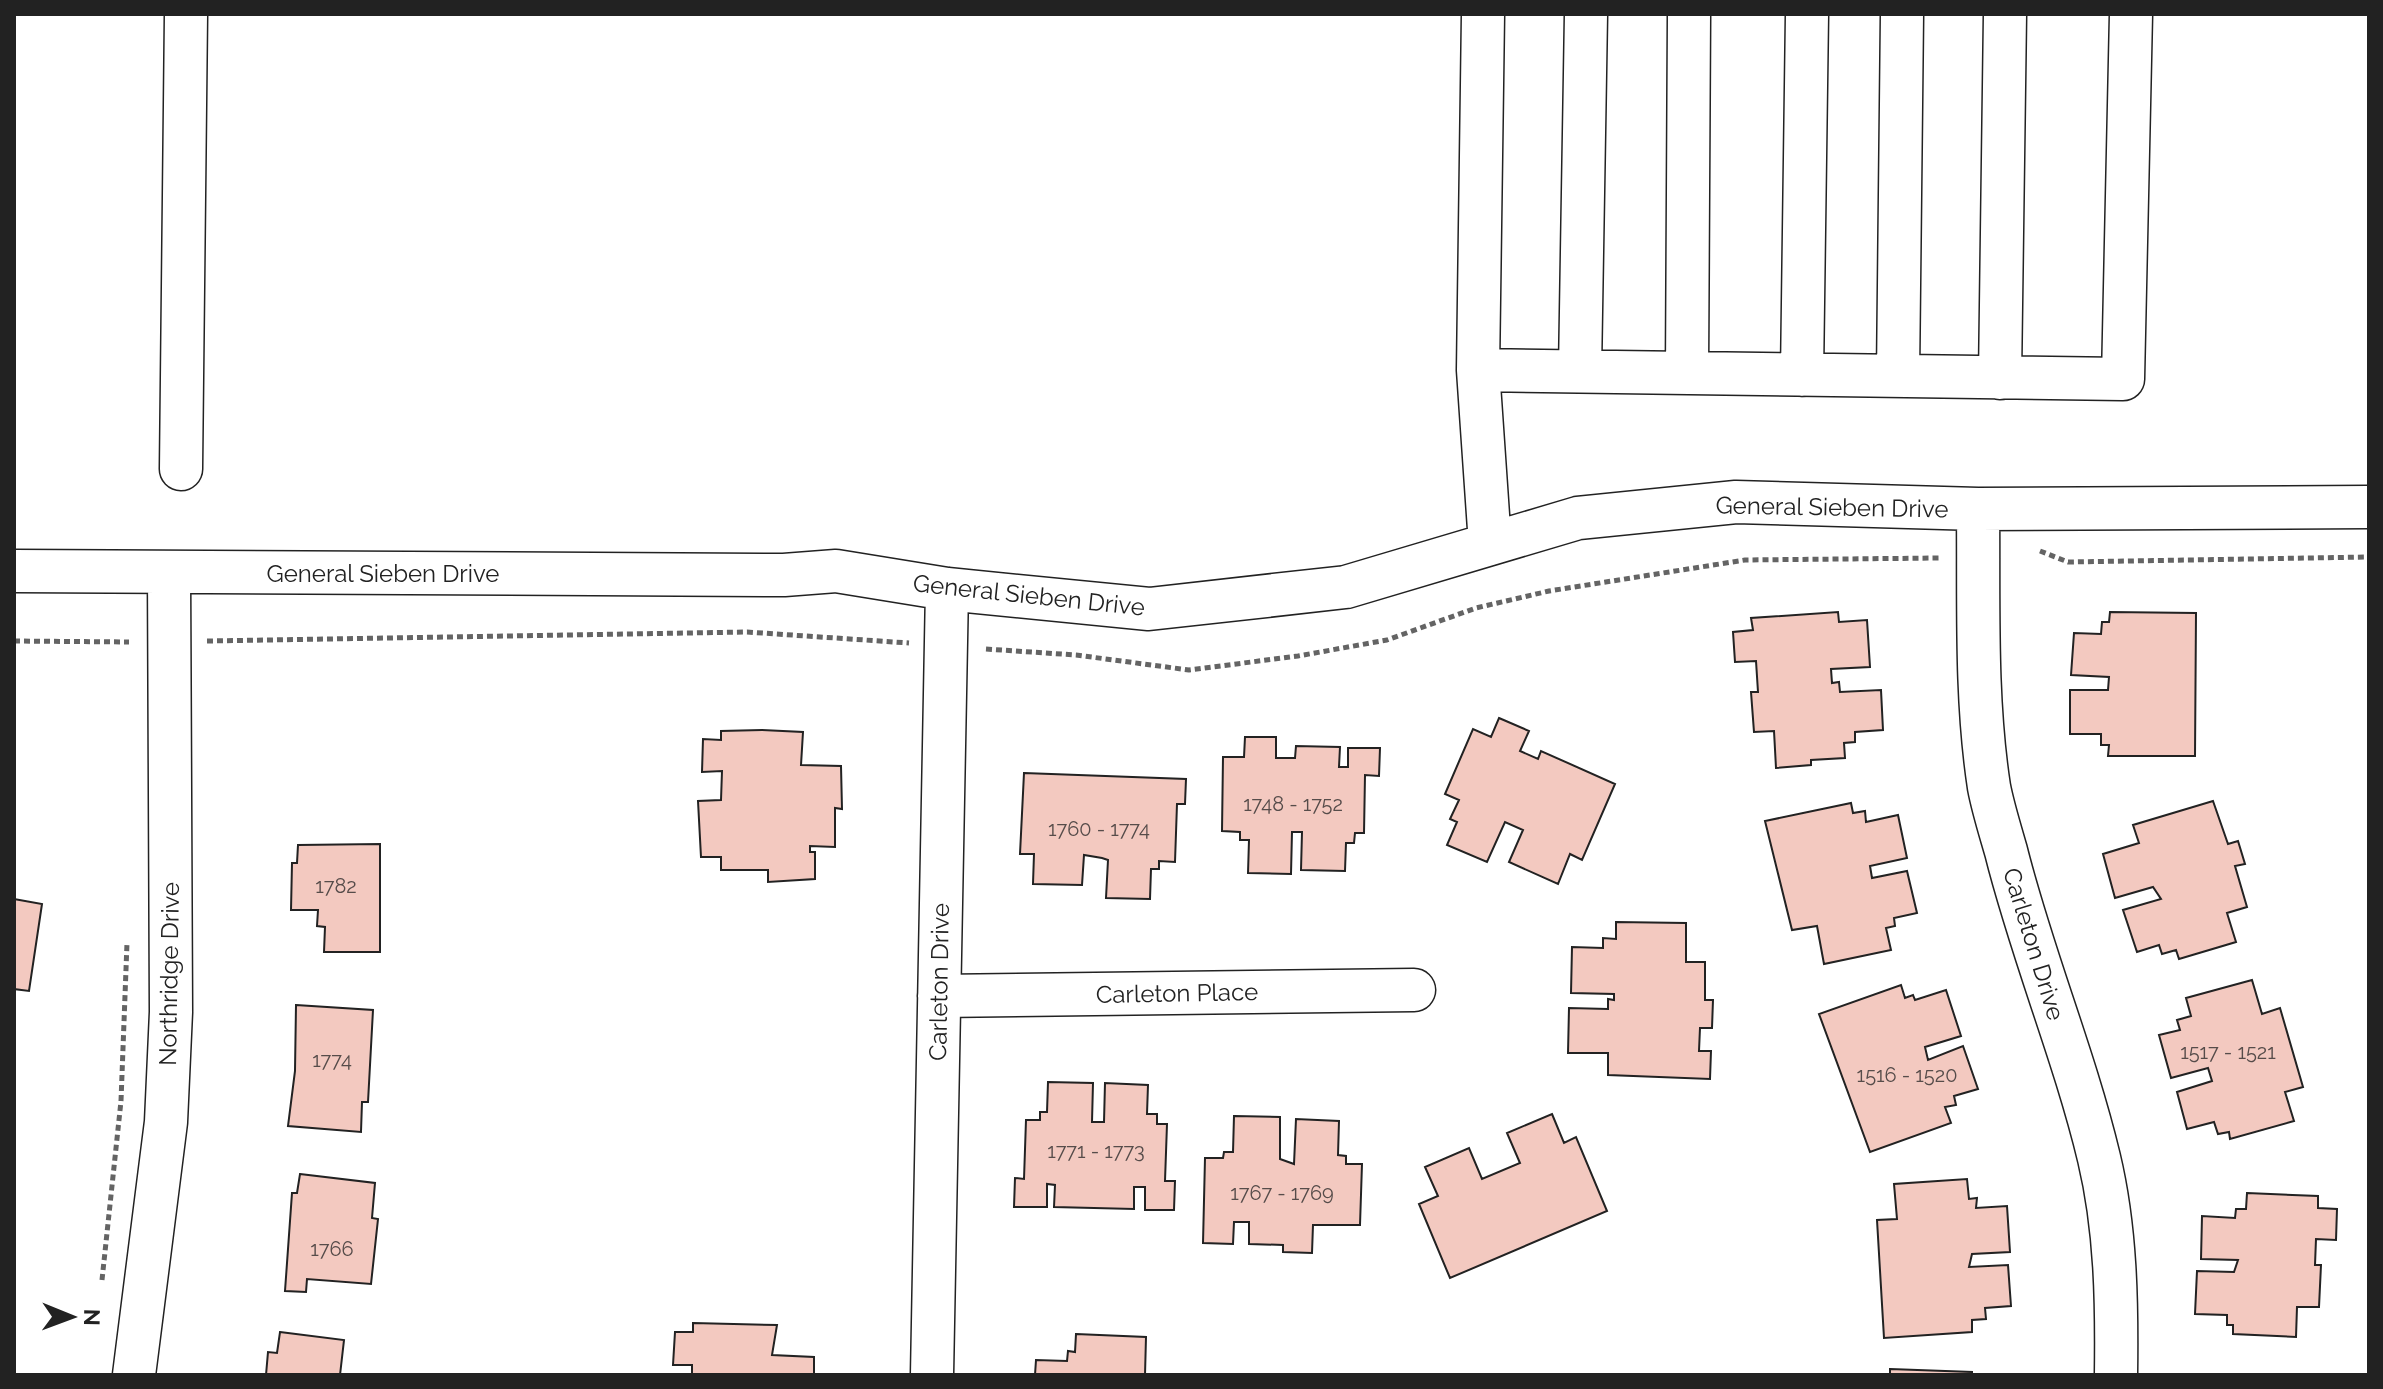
<svg xmlns="http://www.w3.org/2000/svg" width="2383" height="1389" font-family="Raleway,sans-serif">
<rect width="100%" height="100%" fill="#fff"/>
<path fill="#f3c9c0" stroke="#222" stroke-width="2" d="M1838,612L1839,622L1867,620L1870,667L1831,669L1832,683L1839,682L1840,692L1881,690L1883,730L1855,732V742L1844,743L1845,758L1811,760V765L1776,768L1774,731L1754,732L1751,692H1758L1756,661L1735,662L1733,632L1753,630L1751,618Z
M2110,612L2196,613L2195,756H2108L2109,745H2101V734H2070V690H2108L2109,677L2071,675L2074,633L2101,634L2102,622H2109Z
M1499,718L1529,731L1520,751L1538,759L1541,751L1615,784L1582,860L1570,854L1558,884L1509,862L1523,830L1505,822L1487,862L1447,845L1457,822L1450,819L1459,800L1445,794L1473,729L1491,737Z
M762,730L803,732L801,765L841,766L842,809L835,808V847L810,846V852H815V879L768,882V870H721V857H701L698,801L721,800L722,771L702,772L703,739L721,740V731Z
M1245,737H1276V758H1295L1296,746L1340,747L1339,767H1348V748H1380L1379,776L1365,775L1364,833H1355L1354,843H1346L1345,871L1301,870L1302,832H1292L1291,874L1248,873L1249,840H1240V832L1222,831L1223,757H1244Z
M1024,773L1186,779L1185,804H1177L1175,862L1159,861V869H1151L1150,899L1106,898L1108,860L1102,858L1084,855L1082,885L1033,884L1034,854H1020Z
M2213,801L2228,844L2238,841L2245,864L2235,866L2247,907L2227,913L2236,942L2179,959L2176,950L2162,954L2159,945L2137,952L2123,910L2161,899L2153,887L2115,898L2103,854L2139,843L2133,825Z
M1851,803L1853,813L1865,811L1866,822L1898,815L1907,858L1870,866L1872,878L1907,871L1917,913L1894,918L1895,926L1886,928L1891,950L1824,964L1817,926L1792,930L1765,821Z
M380,844V952H324L325,927L317,926L318,910H291L292,863H297L298,845Z
M14,899L42,904L29,991L14,989Z
M1616,922L1686,923V962H1705V1000H1713L1712,1028H1700L1699,1051H1711L1710,1079L1608,1075V1053H1568L1569,1008L1608,1009V999L1614,1000V994L1571,993L1572,947L1603,948V938L1616,939Z
M2252,980L2262,1014L2280,1008L2303,1087L2285,1092L2294,1121L2230,1139L2229,1132L2218,1134L2214,1122L2187,1129L2177,1092L2212,1081L2208,1068L2171,1078L2159,1035L2180,1030L2177,1020L2191,1016L2186,998Z
M1901,985L1905,998L1913,995L1915,1000L1946,990L1961,1036L1925,1047L1928,1060L1963,1046L1978,1089L1954,1096L1956,1105L1945,1107L1951,1123L1870,1152L1819,1014Z
M296,1005L373,1010L368,1102H362L361,1132L288,1126L295,1071Z
M1048,1082L1093,1083L1092,1122H1104L1105,1083L1148,1085L1147,1114H1157V1124H1167L1165,1181H1175L1174,1210H1145V1187H1134V1209L1054,1207L1055,1185L1047,1184V1207H1014L1015,1178L1024,1179L1026,1120H1040V1112H1047Z
M1552,1114L1564,1143L1576,1137L1607,1211L1450,1278L1419,1204L1438,1196L1425,1167L1469,1148L1482,1179L1520,1163L1507,1133Z
M1234,1116L1280,1117V1159L1294,1164L1296,1119L1339,1121L1338,1155L1346,1156V1164H1362L1360,1225H1313L1312,1253L1283,1252V1245L1249,1244V1222H1234L1233,1244L1203,1243L1205,1158H1223L1224,1152H1233Z
M300,1174L375,1183L372,1218L378,1219L371,1284L307,1279L306,1292L285,1291L292,1193H297Z
M1967,1179L1969,1199L1977,1198L1976,1208L2007,1206L2010,1252L1972,1254L1969,1267L2008,1265L2011,1306L1985,1308L1986,1319L1972,1320V1332L1884,1338L1877,1220L1897,1219L1894,1184Z
M2247,1193L2318,1196V1208L2337,1209L2336,1240L2316,1239L2315,1265H2321L2319,1307H2297L2296,1337L2233,1334V1325H2227V1315L2195,1314L2197,1271L2234,1272L2238,1260L2201,1259L2202,1216L2235,1218L2236,1209H2246Z
M693,1323L777,1325L772,1355L814,1357V1375H692V1365H673L675,1332H693Z
M280,1332L344,1340L340,1375H266L268,1352L277,1353Z
M1076,1334L1146,1337L1145,1375H1154H1035L1036,1360L1067,1361L1068,1351L1075,1352Z
M1890,1369L1972,1372V1375H1890Z"/>
<g fill="none" stroke-linecap="round" stroke-linejoin="round">
<g stroke="#222" stroke-width="45">
<path id="minor" d="M1483,14L1478,370L1490,544
M1478,370L2123,379L2131,14
M1580,371L1586,14
M1687,373L1689,14
M1802,375L1807,14
M1898,376L1902,14
M2000,378L2005,14
M181,469L186,14
M1978,509C1979,601 1975,696 1989,787C1993,808 2000,830 2006,851C2032,955 2074,1054 2099,1158C2116,1229 2117,1303 2116,1375
M14,571L784,575L836,571L947,589L1149,609L1346,587L1578,518L1736,502L1978,509L2369,507
M939,996L1414,990
M134,1375L166,1122L171,1012L169,572
M932,1375L947,589"/>
</g>
<path stroke="#646464" stroke-width="5" stroke-dasharray="6 4" stroke-linecap="butt" d="M2040,551L2068,562L2369,557
M14,641L129,642
M207,641L747,632L909,643
M986,649L1076,655L1189,670L1298,656L1387,640L1476,608L1549,591L1745,560L1939,558
M102,1280L121,1101L127,943"/>
<use href="#minor" stroke="#fff" stroke-width="42"/>
</g>
<g text-anchor="middle" dominant-baseline="central" stroke-width="6" stroke-linejoin="round" paint-order="stroke">
<g font-size="20" fill="#564c4a">
<text x="1293" y="804">1748 - 1752</text>
<text x="1099" y="829">1760 - 1774</text>
<text x="336" y="886">1782</text>
<text x="2228" y="1052">1517 - 1521</text>
<text x="332" y="1060">1774</text>
<text x="1907" y="1075">1516 - 1520</text>
<text x="1096" y="1151">1771 - 1773</text>
<text x="1282" y="1193">1767 - 1769</text>
<text x="332" y="1249">1766</text>
</g>
<g font-size="24" fill="#222" stroke="#fff">
<text transform="translate(1832 507) rotate(1)">General Sieben Drive</text>
<text x="383" y="573">General Sieben Drive</text>
<text transform="translate(1029 595) rotate(6)">General Sieben Drive</text>
<text transform="translate(2034 944) rotate(73)">Carleton Drive</text>
<text transform="translate(169 974) rotate(-89)">Northridge Drive</text>
<text transform="translate(939 982) rotate(-89)">Carleton Drive</text>
<text transform="translate(1177 993) rotate(-1)">Carleton Place</text>
</g>
</g>
<rect width="2383" height="1389" fill="none" stroke="#222222" stroke-width="32"/>
<g transform="translate(72 1317) rotate(91)" stroke="#ffffff" stroke-width="6" paint-order="stroke">
<path d="M0-6L14 30L0 20L-14 30Z" fill="#222222"/>
<text y="-12" font-size="22" font-weight="bold" text-anchor="middle" fill="#222222">N</text>
</g>
</svg>
